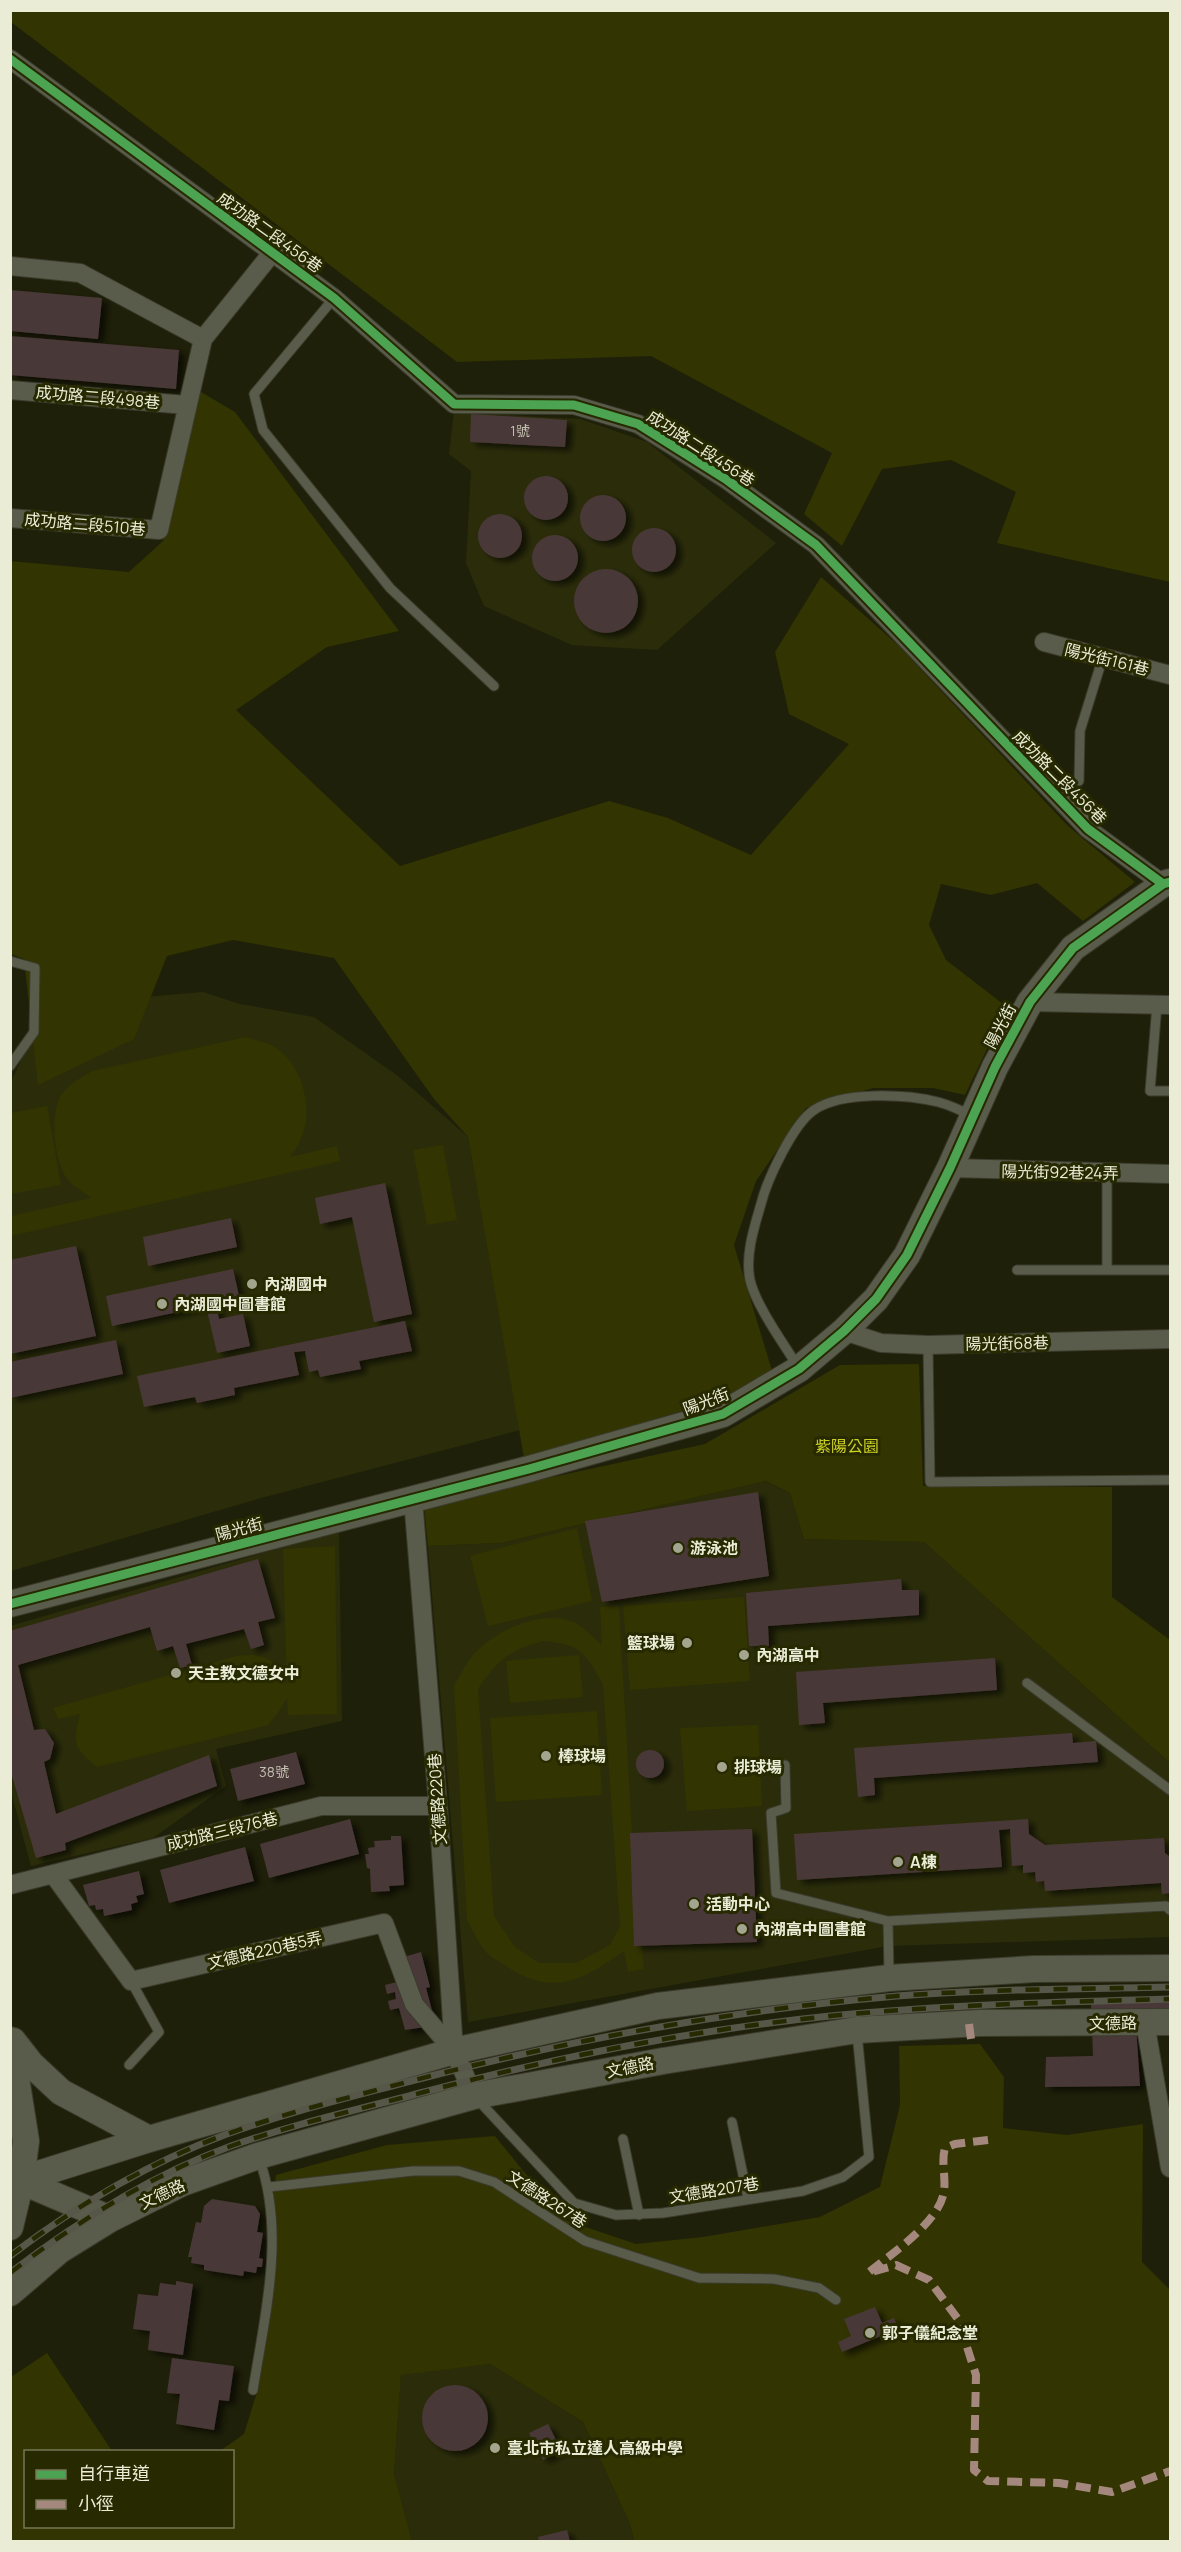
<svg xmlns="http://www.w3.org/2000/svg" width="1181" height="2552" font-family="Manrope,'Noto Sans TC',sans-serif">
<defs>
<filter id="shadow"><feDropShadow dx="6" dy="4" stdDeviation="3" flood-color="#0009"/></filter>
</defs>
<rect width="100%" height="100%" fill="#1f2009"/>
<path fill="#2b2d0a" d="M454,412L580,419L647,442L776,543L657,650L572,645L484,606L466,563L471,471L449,454Z
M203,992L240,1004L314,1017L398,1076L468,1137L520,1430L261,1498L11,1571L10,1084L52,995L145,997Z
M764,1481L790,1493L804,1539L924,1542L1170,1763V1937L888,1946L468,2022L428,1546L501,1543Z
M339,1531L342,1721L216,1749L226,1786L153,1838L31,1866L11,1792L10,1626Z
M490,2364L583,2422L630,2524L634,2541H412L394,2473L401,2374Z"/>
<path fill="#323401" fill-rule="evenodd" d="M10,11H1170V582L997,543L1016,492L951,460L882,469L842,546L804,514L832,453L651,356L457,362L11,22Z
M196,389L235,412L399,631L327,647L236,710L400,866L609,801L668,818L751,855L849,744L789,714L775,652L821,577L898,645L1068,826L1135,882L1083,921L1037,883L991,895L941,884L929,925L946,960L1007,1007L965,1095L933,1088H873L806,1108L756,1181L734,1245L773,1374L713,1402L524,1458L468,1137L434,1099L334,958L233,940L167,956L134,1039L38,1085L24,959L11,954L10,561L129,572L163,541Z
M246,1037C255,1040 265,1042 273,1046C303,1064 315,1110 300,1141C298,1147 293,1152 290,1157L337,1146L340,1161L11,1236V1216L91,1198C84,1192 74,1187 68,1180C54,1162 49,1113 62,1094C70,1083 81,1078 92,1071Z
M47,1106L61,1185L11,1194V1113Z
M443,1145L457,1220L427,1225L413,1150Z
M919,1364L923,1486L1112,1487V1597L1170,1640V1763L924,1542L804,1539L790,1493L765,1481L501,1543L428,1546L424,1505L705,1444L840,1365Z
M577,1528L592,1601L488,1626L470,1556Z
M335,1546L337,1714L288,1715L287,1698L278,1713L268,1725L97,1767C73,1748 73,1743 80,1714L58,1719L53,1708L237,1656C265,1652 278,1660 287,1685L283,1549Z
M744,1597L750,1681L630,1690L623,1606Z
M619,1606L632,1834L644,1969L628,1972L624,1951C585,1979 554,1997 509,1968C502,1963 492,1958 486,1952C478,1943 473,1930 467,1920L454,1686C460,1675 466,1663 474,1654C496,1630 542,1609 573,1622C583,1626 594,1638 602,1645L600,1607ZM543,1641C581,1644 586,1653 603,1685L620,1926L610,1945L576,1963H539L515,1947L494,1916L478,1689C498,1660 508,1651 543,1641Z
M579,1655L583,1697L510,1703L506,1661Z
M597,1711L602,1795L496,1802L490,1718Z
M758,1725L762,1806L687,1811L680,1728Z
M980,2044L1004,2077L1003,2128L1067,2135L1143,2124L1142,2262L1170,2290V2541H634L630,2524L583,2422L490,2364L401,2375L394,2473L412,2541L11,2542V2377L47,2353L112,2451L26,2452V2526H232V2452L220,2451L244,2434L257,2392L266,2309L276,2270L273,2197L276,2175L387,2145L495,2136L562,2219L636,2244L703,2237L820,2217L880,2187L900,2105L899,2046Z"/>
<path fill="#4a3838" filter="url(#shadow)" d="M10,290L102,298L98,339L10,331Z
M10,336L179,350L176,389L10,375Z
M471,414L567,420L565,447L470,442Z
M524 498a22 22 0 1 1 44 0a22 22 0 1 1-44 0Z
M580 518a23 23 0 1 1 46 0a23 23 0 1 1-46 0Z
M478 536a22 22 0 1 1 44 0a22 22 0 1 1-44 0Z
M632 550a22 22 0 1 1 44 0a22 22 0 1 1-44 0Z
M532 558a23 23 0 1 1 46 0a23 23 0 1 1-46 0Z
M574 601a32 32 0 1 1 64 0a32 32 0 1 1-64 0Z
M385,1183L412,1314L374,1322L352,1217L320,1224L315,1198Z
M231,1218L237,1247L148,1266L143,1237Z
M76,1246L96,1336L10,1354V1260Z
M233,1269L240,1300L216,1305L219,1319L243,1314L250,1346L217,1353L206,1306L112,1326L106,1296Z
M405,1321L412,1351L359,1361L361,1369L320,1377L318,1370L309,1372L305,1351L294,1352L299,1375L234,1388L235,1395L197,1403L195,1397L144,1407L137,1376Z
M116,1340L123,1374L10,1398V1362Z
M758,1492L769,1576L602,1602L585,1521Z
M258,1559L275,1618L258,1622L264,1645L251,1649L244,1629L186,1644L192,1665L180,1668L173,1646L157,1651L150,1627L18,1665L34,1730L45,1729L54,1743L50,1759L44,1762L56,1814L209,1755L217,1786L65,1843L66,1850L36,1858L10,1769V1631Z
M901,1579L902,1590H919V1615L768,1626L769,1646H749L746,1593Z
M995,1658L997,1690L823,1703L825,1723L799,1725L796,1672Z
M1072,1733L1073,1743L1096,1741L1098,1762L874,1778L875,1795L858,1797L854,1748Z
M636 1764a14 14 0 1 1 28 0a14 14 0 1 1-28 0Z
M296,1752L305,1784L238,1801L230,1769Z
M350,1819L359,1854L269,1878L260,1844Z
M1028,1819L1029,1834L1045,1845L1164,1838L1165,1853L1170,1857V1893L1162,1894L1161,1883L1045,1891L1044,1881L1036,1882L1035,1872L1023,1873V1865L1012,1866L1010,1829L999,1830L1002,1867L797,1880L794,1834Z
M752,1829L757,1942L634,1946L630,1833Z
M391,1836H401L404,1885L389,1886L390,1891L371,1892L370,1869L367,1868L365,1854H369L368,1848L375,1847L374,1841L391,1840Z
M245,1847L254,1881L169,1903L160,1870Z
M139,1871L144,1894L136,1896L138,1902L131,1904L132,1910L104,1916L103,1909L96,1910L95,1905L89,1906L83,1885Z
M421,1952L430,1987L426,1988L433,2014L432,2026L405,2030L399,2008L390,2010L388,2001L396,1999L395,1992L387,1994L385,1985L397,1982L390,1961Z
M1091,2001H1170V2025H1136L1140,2086L1045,2087L1046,2057L1093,2056Z
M212,2199L255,2206L260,2214L257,2232L263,2233L259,2258L263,2259L262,2267H257L256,2273L244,2271L243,2276L204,2270V2265L191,2263L192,2257H188L196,2222L201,2223L204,2206Z
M176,2281L193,2284L183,2355L148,2350L150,2331L133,2329L138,2294L158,2296L160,2283L176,2285Z
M875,2307L882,2323L894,2318L898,2329L842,2352L838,2342L851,2336L844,2319Z
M172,2358L234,2366L229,2401L219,2400L214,2430L176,2424L180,2394L167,2393Z
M422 2418a33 33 0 1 1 66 0a33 33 0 1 1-66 0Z
M548,2424L561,2450L543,2460L529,2433Z
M567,2530L570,2542H539L538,2537Z"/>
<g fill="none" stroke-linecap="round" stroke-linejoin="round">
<g stroke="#3b3b2c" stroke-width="11">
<path id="lane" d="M334,298L254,394L263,430L390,588L494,686
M1079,781L1080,731L1103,657
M10,961L35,968L34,1032L10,1066
M1157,1005L1150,1091H1170
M1017,1270H1107V1173
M1107,1270H1170
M928,1345L930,1482L1170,1480
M798,1367C784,1344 756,1306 750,1280C745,1255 754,1228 761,1204C767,1180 793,1124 814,1110C842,1091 906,1094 938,1102C950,1105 961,1111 972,1115
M1027,1683L1170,1790
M785,1765L786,1808L771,1813L776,1893L888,1921L889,1975
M888,1921L1166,1906L1170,1910
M129,2065L159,2032L131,1981
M477,2099L574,2203L616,2215L663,2213L803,2191L843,2177L869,2157L857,2033
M732,2122L748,2199
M623,2139L639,2215
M269,2187L413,2171H459L494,2182L585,2241L699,2278L774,2279L819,2288L836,2300
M253,2390C265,2314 286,2233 259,2158"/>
</g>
<g stroke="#3b3b2c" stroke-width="20">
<path id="street" d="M10,59L334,298L454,404L574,405L638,424L727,480L816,545L1088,829L1163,884
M10,266L80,273L203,339
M10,390L186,405
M10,518L159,530L203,339L272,253
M1044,642L1170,675
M1030,1002L1170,1005
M950,1168L1170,1174
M844,1331L881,1343L928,1345L1170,1339
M413,1499L438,1806L454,2051L474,2096
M53,1874L131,1981L384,1923L414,2004L454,2051
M10,1885L321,1806H438
M1145,2022L1170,2168"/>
</g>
<g stroke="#3b3b2c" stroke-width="28">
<path id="secondary" d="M10,1604L529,1469L723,1414L799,1369L844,1331L876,1299L907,1255L950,1168L995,1067L1030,1002L1073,948L1163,884L1170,882
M10,2040L26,2141L21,2181L10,2227
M13,2041L31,2064L61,2092L149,2139
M17,2175L21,2181L110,2219
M10,2183L149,2139L454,2051L658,2006L889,1978L1034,1969L1170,1968
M10,2293L60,2250L110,2219L182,2183L258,2156L474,2096L663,2061L857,2030L979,2023L1170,2022"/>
</g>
<use href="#lane" stroke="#5a5c4b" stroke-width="9"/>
<use href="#street" stroke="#5a5c4b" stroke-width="18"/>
<use href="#secondary" stroke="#5a5c4b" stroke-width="26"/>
<g stroke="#565748" stroke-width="7">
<path id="rail" d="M10,2256C77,2205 148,2163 227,2134C285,2113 347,2098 407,2082C568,2040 732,2010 897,1996C988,1989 1080,1989 1170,1987
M10,2273C78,2221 151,2175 231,2146C294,2124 360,2109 424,2092C557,2057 693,2030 830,2016C944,2005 1057,2002 1170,1999"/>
</g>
<use href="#rail" stroke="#272900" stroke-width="4.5" stroke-dasharray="14" stroke-linecap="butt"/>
<path stroke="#a5887d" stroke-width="8" stroke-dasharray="15 8" stroke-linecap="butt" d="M969,2024L971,2039
M988,2140L955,2144L945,2148C941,2162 946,2177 944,2191C940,2222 891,2254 868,2273L896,2265L929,2280L958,2319L976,2375L974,2470L988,2481L1059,2483L1112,2492L1170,2471"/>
<g stroke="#272900" stroke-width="13">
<path id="cycleway" d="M10,59L334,298L454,404L574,405L638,424L727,480L816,545L1088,829L1163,884
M10,1604L529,1469L723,1414L799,1369L844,1331L876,1299L907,1255L950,1168L995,1067L1030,1002L1073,948L1163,884L1170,882"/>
</g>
<use href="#cycleway" stroke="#4ca352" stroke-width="9"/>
</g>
<g fill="#a3a58e" stroke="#272900" stroke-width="2">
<circle cx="252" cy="1284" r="6"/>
<circle cx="162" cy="1304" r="6"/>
<circle cx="678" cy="1548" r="6"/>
<circle cx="687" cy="1643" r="6"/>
<circle cx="744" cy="1655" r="6"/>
<circle cx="176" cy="1673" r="6"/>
<circle cx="546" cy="1756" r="6"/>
<circle cx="722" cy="1767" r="6"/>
<circle cx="898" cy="1862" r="6"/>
<circle cx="694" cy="1904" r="6"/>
<circle cx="742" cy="1929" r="6"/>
<circle cx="870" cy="2333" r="6"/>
<circle cx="495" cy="2448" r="6"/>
</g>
<g text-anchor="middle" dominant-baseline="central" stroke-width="6" stroke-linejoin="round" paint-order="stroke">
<g font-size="14" fill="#c2bfae">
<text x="520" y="430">1號</text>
<text x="274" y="1771">38號</text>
</g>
<g font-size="16" fill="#eaecd6" stroke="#272900">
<text transform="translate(270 232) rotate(36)">成功路二段456巷</text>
<text transform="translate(98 397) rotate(5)">成功路二段498巷</text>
<text transform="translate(701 448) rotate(33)">成功路二段456巷</text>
<text transform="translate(85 524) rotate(5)">成功路二段510巷</text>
<text transform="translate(1107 659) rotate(14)">陽光街161巷</text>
<text transform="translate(1060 777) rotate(45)">成功路二段456巷</text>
<text transform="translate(1000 1026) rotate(-62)">陽光街</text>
<text transform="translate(1060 1172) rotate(1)">陽光街92巷24弄</text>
<text transform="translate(1007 1343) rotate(-1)">陽光街68巷</text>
<text transform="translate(706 1401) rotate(-21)">陽光街</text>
<text transform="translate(239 1529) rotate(-15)">陽光街</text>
<text transform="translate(437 1799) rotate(-94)">文德路220巷</text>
<text transform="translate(222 1831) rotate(-14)">成功路三段76巷</text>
<text transform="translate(265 1950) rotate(-13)">文德路220巷5弄</text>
<text transform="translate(1113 2023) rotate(-1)">文德路</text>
<text transform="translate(630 2067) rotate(-11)">文德路</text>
<text transform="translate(714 2190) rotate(-9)">文德路207巷</text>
<text transform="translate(162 2194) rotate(-25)">文德路</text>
<text transform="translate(547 2199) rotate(33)">文德路267巷</text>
</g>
<g font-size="16" font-weight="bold" fill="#eaecd6" stroke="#272900" text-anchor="start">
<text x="264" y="1284">內湖國中</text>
<text x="174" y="1304">內湖國中圖書館</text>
<text x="690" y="1548">游泳池</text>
<text x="675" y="1643" text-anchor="end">籃球場</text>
<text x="756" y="1655">內湖高中</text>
<text x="188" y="1673">天主教文德女中</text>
<text x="558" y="1756">棒球場</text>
<text x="734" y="1767">排球場</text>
<text x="910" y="1862">A棟</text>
<text x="706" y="1904">活動中心</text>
<text x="754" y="1929">內湖高中圖書館</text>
<text x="882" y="2333">郭子儀紀念堂</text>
<text x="507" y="2448">臺北市私立達人高級中學</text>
</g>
<g font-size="16" fill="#cbd025" stroke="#272900">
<text x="847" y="1446">紫陽公園</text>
</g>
</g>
<rect width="1181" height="2552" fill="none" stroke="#eaecd6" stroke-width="24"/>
<rect x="24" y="2450" width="210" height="78" fill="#272900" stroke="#757756" stroke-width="1.5"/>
<rect x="36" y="2470" width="30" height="9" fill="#4ca352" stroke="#757756" stroke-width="1.5"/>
<text x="78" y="2480" font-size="18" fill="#eaecd6">自行車道</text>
<rect x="36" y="2500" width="30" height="9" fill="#a5887d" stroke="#757756" stroke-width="1.5"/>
<text x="78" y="2510" font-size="18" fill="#eaecd6">小徑</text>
</svg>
